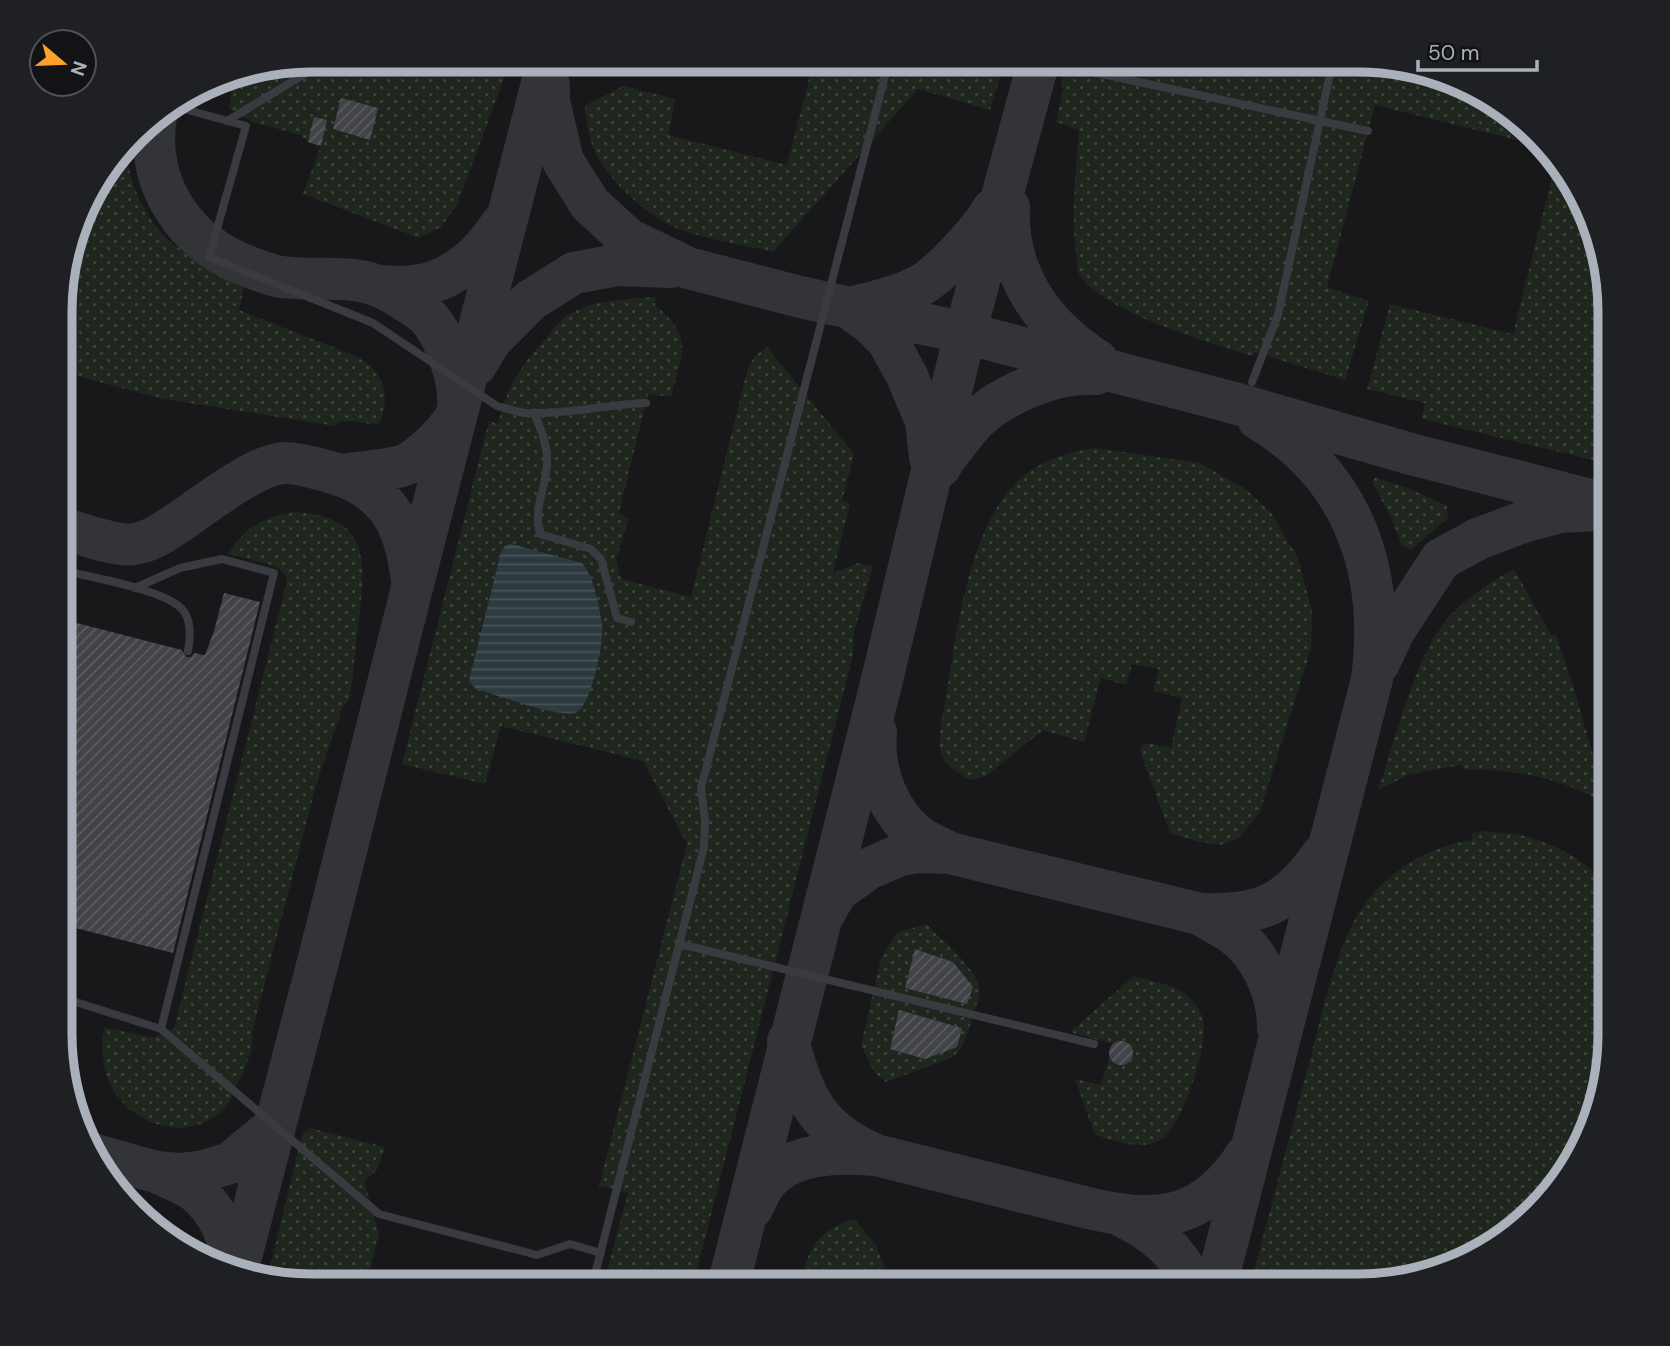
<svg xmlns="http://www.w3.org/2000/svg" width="1670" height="1346" font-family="'DM Sans',sans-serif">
<defs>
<pattern id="grass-dots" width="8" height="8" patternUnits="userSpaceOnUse" patternTransform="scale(1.75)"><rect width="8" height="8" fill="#1e261e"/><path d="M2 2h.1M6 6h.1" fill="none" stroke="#3c433d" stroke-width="1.8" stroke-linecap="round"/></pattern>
<pattern id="water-rules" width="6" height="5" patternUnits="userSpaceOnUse" patternTransform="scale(1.75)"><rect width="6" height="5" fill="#2d3a40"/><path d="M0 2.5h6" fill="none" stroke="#49545a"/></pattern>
<pattern id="building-hatch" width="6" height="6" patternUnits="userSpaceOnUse" patternTransform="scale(1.75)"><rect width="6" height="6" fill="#424348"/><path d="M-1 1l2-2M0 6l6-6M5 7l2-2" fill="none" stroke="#5b5c60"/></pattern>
</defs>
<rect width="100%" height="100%" fill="#18181b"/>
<path fill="url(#grass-dots)" d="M312,60H511L457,205L441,227L419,238L303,194L321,146L308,142L301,135L252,122L229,109L234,73Z
M814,60H1005L990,110L918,89L773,252C742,244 708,240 679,229C651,219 613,184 598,158C590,143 586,124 585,106L623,86L675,99L668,135L787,165Z
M1067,60H1374L1454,79L1525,122L1541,146L1375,105L1327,287L1369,301L1345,380L1255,352L1252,356C1212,344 1098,310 1079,274C1077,269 1077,259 1076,253C1071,212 1076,172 1079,130L1056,122L1063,89L1061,87Z
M126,146C127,179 146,223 172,243C194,260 220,272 245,282L239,310L353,355C383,369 392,394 379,425L352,421L338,422L336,426L163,399L62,372V279L93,186Z
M1555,165L1591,215L1610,312V464L1422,419L1425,403L1367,389L1390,304L1513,334Z
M656,297L655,305C695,339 682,350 671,397L648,394L619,513L629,519L616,559L621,579L691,597L748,367L756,355L767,347L854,454L842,501L850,504L833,573L858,563L873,566L854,632L853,655L693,1286H603L628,1193L599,1186L687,844L643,761L501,726L485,784L402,764L489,421L498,424C508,384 521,366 548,336C553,330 559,321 566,316C591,300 627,299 656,297Z
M1095,448L1200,463L1248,491L1271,513L1298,558L1312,611L1311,649L1260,812L1239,838L1221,845L1200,842L1170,833L1142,757L1141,746L1149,743L1171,748L1182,698L1153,691L1159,669L1132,664L1126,685L1101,678L1084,742L1043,730L986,776L970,780C961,774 946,767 942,756C936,740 944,709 947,692C957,629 969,527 1018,481C1039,461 1066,452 1095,448Z
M1375,477L1408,488L1447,506L1448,518L1412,549L1402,546L1391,517L1372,482Z
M294,512C369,516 366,558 359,618C356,645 353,671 350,698L342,708L316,785L252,1033C254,1050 247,1063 240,1079C235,1088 232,1100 225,1108C191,1144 133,1127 111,1086C102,1068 101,1047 104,1027L154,1038L174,1028L286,585V576L279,568L268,564L228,554C247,526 261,518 294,512Z
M1514,569L1551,635H1556L1573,685L1607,804C1561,778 1516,768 1464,770L1462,765L1410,774L1378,790C1395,741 1415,655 1449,617C1468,597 1490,582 1514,569Z
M1486,831C1499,833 1513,833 1525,836C1556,844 1591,863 1610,889V1051L1591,1131L1548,1201L1455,1267L1358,1286H1250C1270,1211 1290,1135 1310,1059C1322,1014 1336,946 1362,908C1387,871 1429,846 1472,840V833Z
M926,924C940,938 975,968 979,986C981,997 975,1008 972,1018C968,1034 964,1046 953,1057L886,1082L874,1072L861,1045L881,958L897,933Z
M1134,976C1151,981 1176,985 1189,997C1195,1002 1201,1012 1203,1020C1209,1043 1183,1125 1162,1139C1142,1152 1116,1141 1095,1135L1075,1079L1101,1085L1113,1044L1070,1032Z
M310,1128L385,1147L377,1170L364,1181L379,1234L366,1286H296L267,1279L302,1135Z
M854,1219L876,1245L892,1286H801C807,1250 817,1230 854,1219Z
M1061,1270L1110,1286H1043Z"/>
<path fill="url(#water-rules)" d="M511,544L582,563C594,577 599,605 602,624C604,640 592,708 575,713C557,717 496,695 476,689L469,681L501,552L505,546Z"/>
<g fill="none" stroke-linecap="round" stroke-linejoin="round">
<path stroke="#323438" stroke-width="42" d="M549,85V101L563,161L590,204L628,239L688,268L800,297L965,333L1227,401L1411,454L1610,505
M156,116C145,186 186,245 252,268C261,271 272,276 282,277C330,283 361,269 404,300C411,304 420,310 426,315C445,334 461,382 458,409C456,425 424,454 409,463C397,470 358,472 342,475
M1009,207C1006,274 1043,326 1098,361
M380,286C391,286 403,288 414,286C453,282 482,254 502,223
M853,307C876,302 901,296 921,285C942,273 981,230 993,209
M849,308L870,323L888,341L907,376L926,421L930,458
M476,365L491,340L531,300L574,273L617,265L670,267
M940,467L944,460C954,447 964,433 975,421C1002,394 1057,371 1096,374
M61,528C81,533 114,547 134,544C152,542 168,529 182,520C207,503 255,465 284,463C297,462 340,474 352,480C396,501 406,535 412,580
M1379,663L1394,631L1441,559L1478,539L1523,522L1560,512L1596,510
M876,732C872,771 889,815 921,838C930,844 941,848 950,853
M824,914L837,891L868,869L900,855L918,852L950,853L1200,914C1260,916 1287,905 1322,855
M1200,914C1209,920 1220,925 1229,931C1260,951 1278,992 1278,1028
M788,1041C805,1100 817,1130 876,1155L1088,1208C1158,1225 1205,1219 1246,1155
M92,1154L156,1172L180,1174L204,1171L230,1163L274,1127
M156,1172C169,1178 185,1184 196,1192C220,1212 231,1241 233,1271
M752,1208C757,1199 762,1186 769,1179C794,1152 842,1152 875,1155
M1122,1216C1154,1232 1180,1252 1193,1286
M237,1272L320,954L413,584L548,60
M728,1286L880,688L965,333L1039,60
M1216,1286L1372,679C1386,572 1354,476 1258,419"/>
</g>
<path fill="url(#building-hatch)" d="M341,98L378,108L370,140L333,129Z
M314,117L327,120L321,146L308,142Z
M224,593L260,602L173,953L60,924L61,619L182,650L186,657H191L194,653L205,655L214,631Z
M915,949L953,962L973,987L967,1004L905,988Z
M899,1010L962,1028L957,1047L925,1059L890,1049Z
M1109 1053a12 12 0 1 1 24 0a12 12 0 1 1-24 0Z"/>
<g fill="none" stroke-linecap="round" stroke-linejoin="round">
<path stroke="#393b40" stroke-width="8" d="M1036,60L1368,131
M173,106L246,126L209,257L373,323L497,406L523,413H534C540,426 546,442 547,456C549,485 532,504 540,534L591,549L601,559L617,618L631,622
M227,121L328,60
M1252,382L1278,315L1333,60
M534,413C572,414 608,404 646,403
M61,570C89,577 163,589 182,609C192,620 190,638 188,651
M135,588L180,568L222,559L274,573L161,1029L379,1214L537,1255L570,1244L601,1253
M680,944L1094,1044
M60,997L161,1029
M592,1286L704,847L705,820L701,788L889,60"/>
</g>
<path d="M0 0H1670V1346H0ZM312 72H1358A240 240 0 0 1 1598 312V1034A240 240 0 0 1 1358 1274H312A240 240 0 0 1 72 1034V312A240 240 0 0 1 312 72Z" fill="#1f2023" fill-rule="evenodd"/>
<path fill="none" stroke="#aab1bb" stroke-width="9" d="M312 72H1358A240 240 0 0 1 1598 312V1034A240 240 0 0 1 1358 1274H312A240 240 0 0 1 72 1034V312A240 240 0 0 1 312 72Z"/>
<g transform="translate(63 63) rotate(109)"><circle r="33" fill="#131316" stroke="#4f5258" stroke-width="2"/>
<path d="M0-5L12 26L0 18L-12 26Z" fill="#ff9f2c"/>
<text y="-10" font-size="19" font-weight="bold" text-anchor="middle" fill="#aab1bb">N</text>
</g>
<path d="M1418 60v10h119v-10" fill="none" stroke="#aab1bb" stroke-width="3.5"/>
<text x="1428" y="60" font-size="21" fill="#aab1bb" stroke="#131316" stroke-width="5" paint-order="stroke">50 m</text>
</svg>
